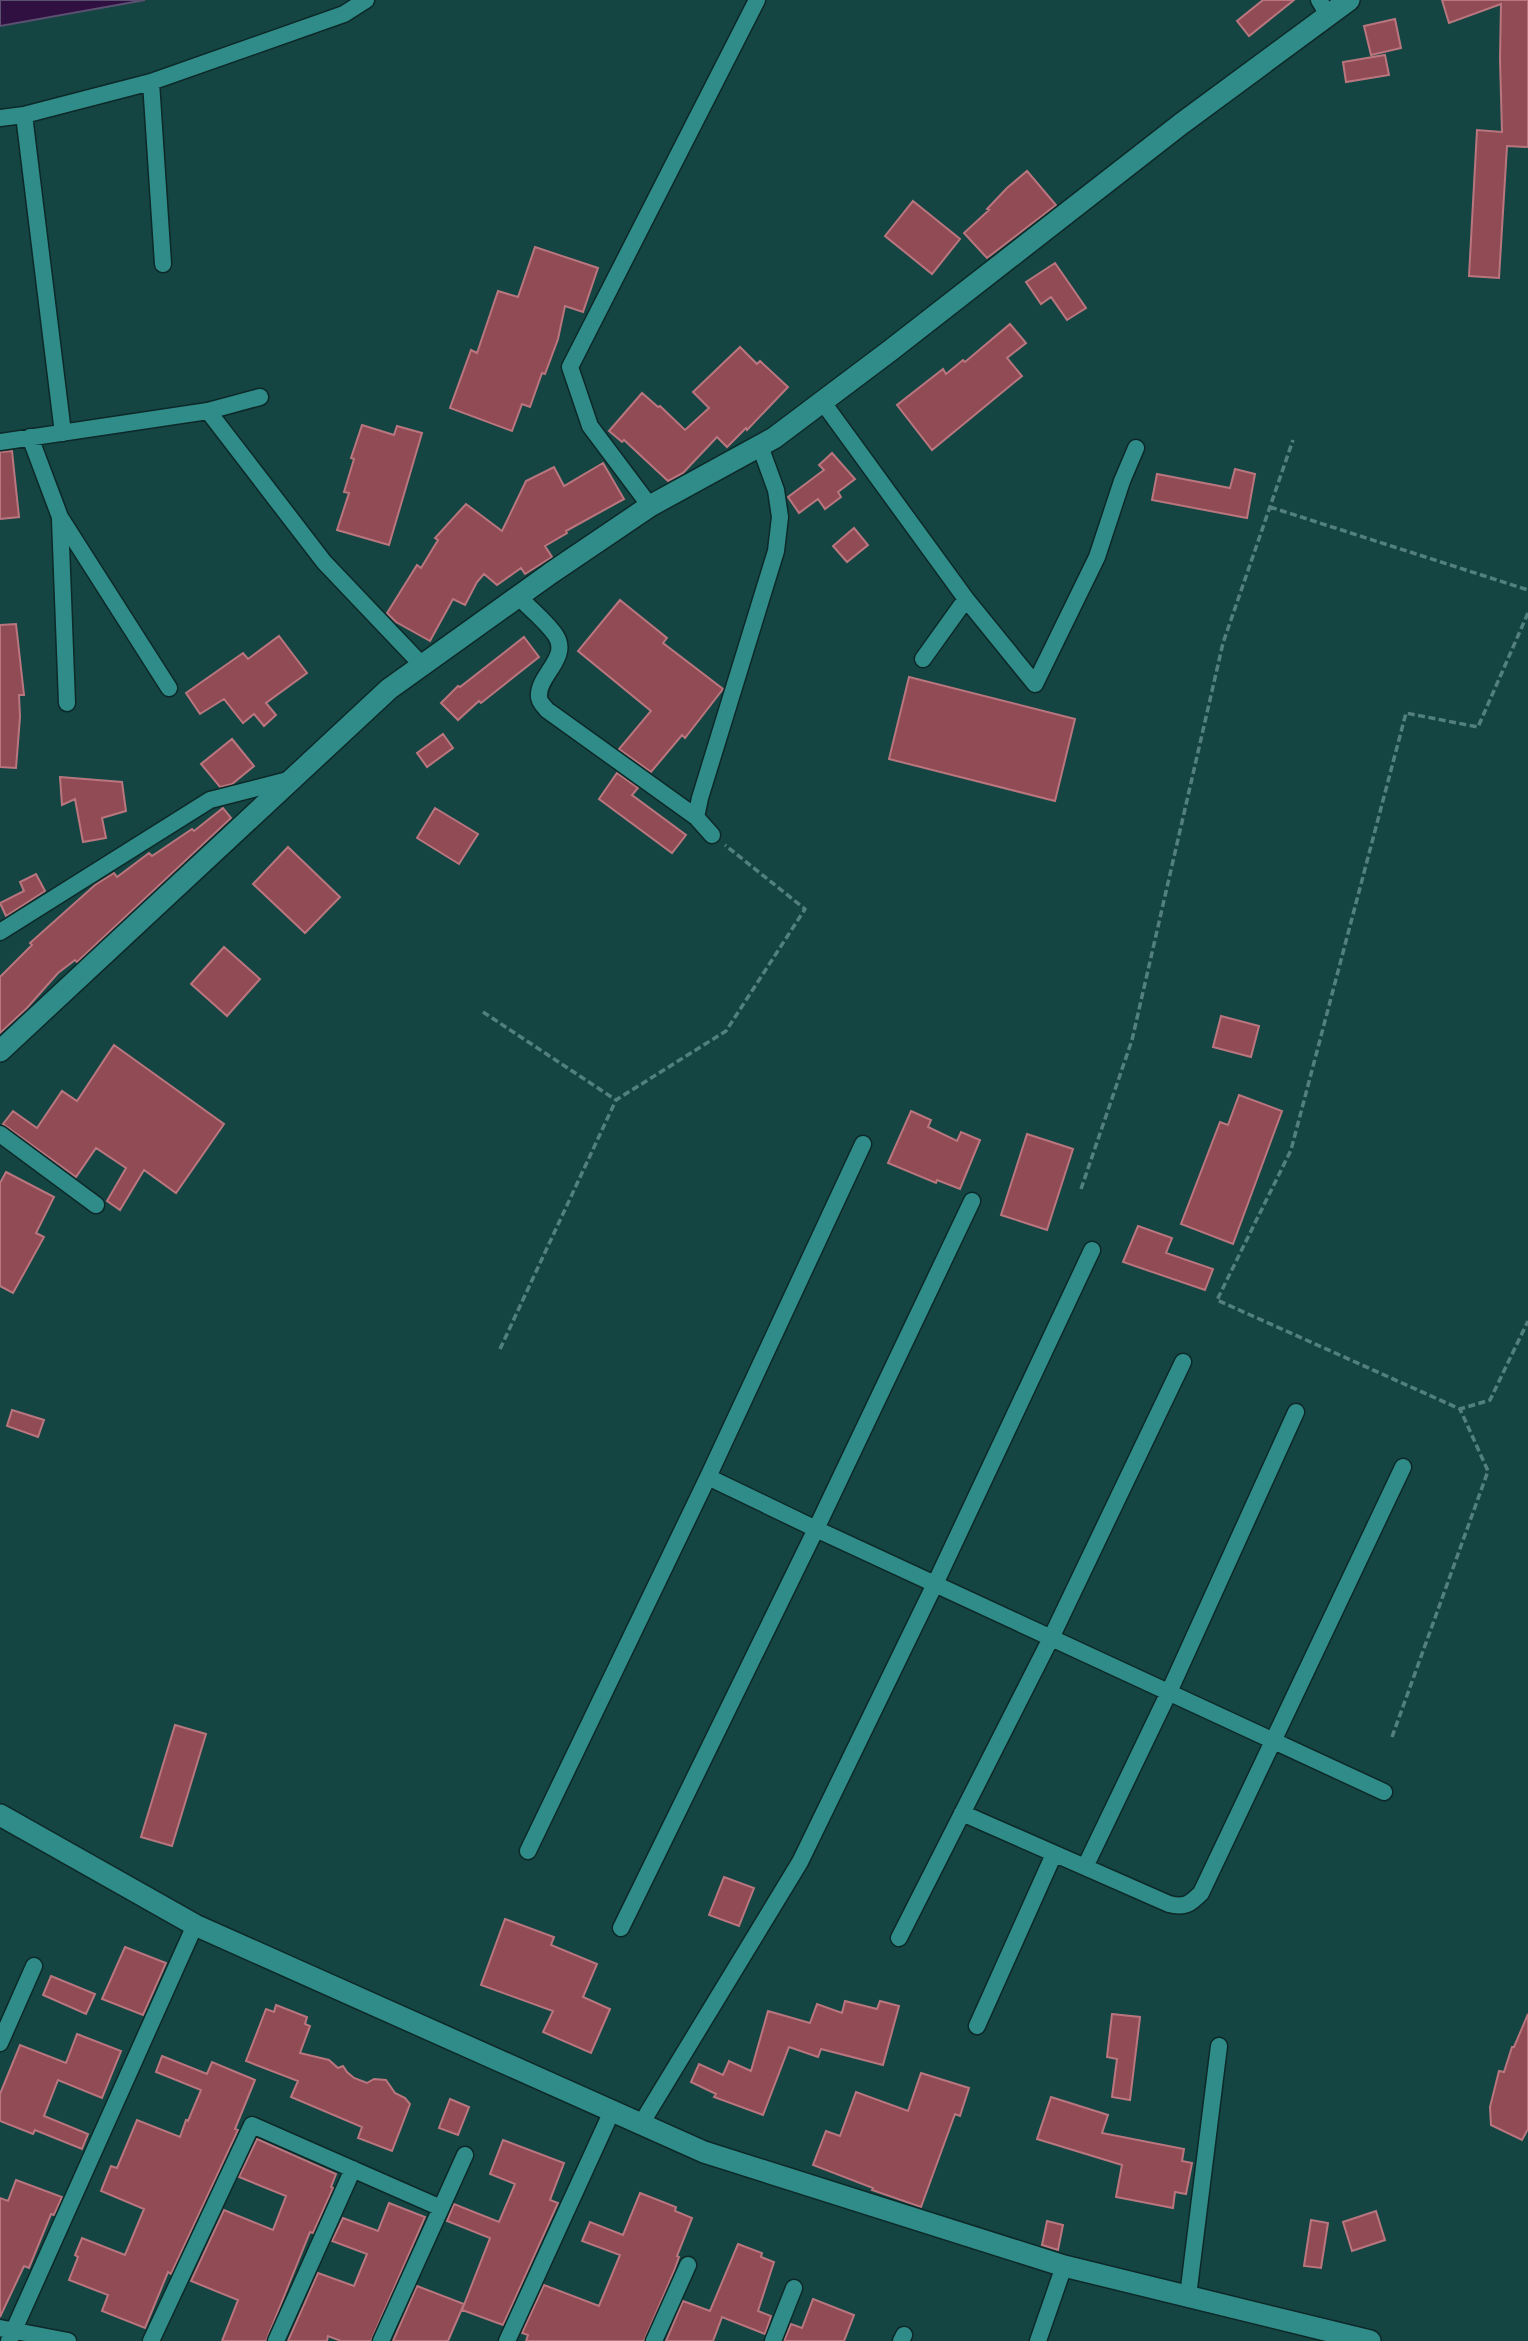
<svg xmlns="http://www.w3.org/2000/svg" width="1528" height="2341" font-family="'Archivo Narrow',sans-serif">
<rect width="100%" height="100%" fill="#154543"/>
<path fill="#300f41" stroke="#5b5072" stroke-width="2" d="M0,0H145L0,26Z"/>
<path fill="#904b55" stroke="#b9767e" stroke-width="2" d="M1263,0H1294L1249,36L1237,21Z
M1442,0H1528V147L1507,146L1499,278L1469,276L1477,130L1502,132L1500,59L1501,4L1449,23Z
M1395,19L1401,48L1371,55L1364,26Z
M1385,55L1389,75L1346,82L1343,62Z
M1027,171L1056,205L987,258L964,233L989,210L987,209L1007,188Z
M913,201L960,239L932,274L885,236Z
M535,247L598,268L583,312L565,306L558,339L545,374L542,373L530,407L522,404L512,431L450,408L471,350L477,353L498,291L518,297Z
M1055,263L1086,308L1067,320L1051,297L1041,304L1026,282Z
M1010,324L1026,343L1007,358L1022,376L932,450L897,405L943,369L946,374L963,360L965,362Z
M740,347L757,364L760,361L788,387L747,430L746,428L727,447L717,437L683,473L668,481L624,440L622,442L609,431L642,393L658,407L660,406L685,430L709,408L693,392Z
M362,425L394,435L397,426L422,433L389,545L337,530L349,493L344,492L354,459L351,458Z
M12,451L19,517L0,519V452Z
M832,453L855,479L838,492L841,497L825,509L818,499L799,513L788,497L824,470L819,465Z
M603,463L624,499L566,531L567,533L545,546L552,557L525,574L521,568L497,585L484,574L477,582L465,605L453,599L430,641L396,622L387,613L417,565L421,568L438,540L435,538L466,504L502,531L526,481L554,467L564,486Z
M1235,469L1255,474L1247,518L1152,500L1157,474L1230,488Z
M854,528L868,545L847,562L833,546Z
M620,600L667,638L663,643L723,689L685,738L682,735L651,772L619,749L651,711L578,651Z
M16,624L24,695H19L20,717L16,768L0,767V625Z
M279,636L307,673L266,703L276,715L264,726L254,714L243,723L224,699L200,714L186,693L243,653L248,659Z
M524,637L539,657L481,703L479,701L458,720L441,703L458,686L460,687Z
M909,677L1075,719L1055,801L889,759Z
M443,734L453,748L427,767L417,753Z
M232,739L254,766L232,784L220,787L201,764Z
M617,773L638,788L632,795L686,835L672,853L599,799Z
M60,777L122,782L126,811L102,818L106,838L83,842L75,799L62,805Z
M223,808L231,818L77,962L75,960L58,973L27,1008L0,1033V977L32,945L30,943L95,885L114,873L117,877L149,853L152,856L192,829L194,831Z
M435,808L478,834L459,864L417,838Z
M288,847L340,897L305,933L253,884Z
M36,874L45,891L6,916L0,903L24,891L20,882Z
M224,947L260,979L227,1016L191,984Z
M1221,1016L1259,1026L1251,1057L1213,1047Z
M114,1045L224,1124L176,1193L144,1170L120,1210L107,1201L126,1168L96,1148L76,1177L3,1124L13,1111L37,1128L62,1091L77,1101Z
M1239,1095L1282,1111L1233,1244L1181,1224L1220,1122L1228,1125Z
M911,1111L931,1120L928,1127L957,1141L961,1132L980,1140L960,1189L937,1180L936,1183L888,1163Z
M1027,1134L1073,1149L1047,1230L1001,1215Z
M6,1172L54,1197L36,1233L44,1237L13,1293L0,1286V1183Z
M1138,1226L1172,1238L1166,1253L1213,1269L1205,1290L1123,1262Z
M12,1410L44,1420L38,1437L7,1426Z
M175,1725L206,1734L172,1846L141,1837Z
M724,1877L754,1888L739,1926L709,1915Z
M505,1919L554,1937L551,1945L597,1964L583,1997L610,2009L591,2053L543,2032L553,2011L481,1985Z
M125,1947L166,1963L143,2015L102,1999Z
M51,1976L95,1994L86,2014L43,1995Z
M845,2001L877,2009L880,2001L899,2006L883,2065L821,2049L818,2057L789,2047L763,2115L714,2097L716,2094L691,2082L699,2064L723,2075L729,2061L751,2071L768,2011L810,2023L817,2004L842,2013Z
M276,2005L307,2017L305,2024L310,2026L300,2053L329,2060L338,2068L343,2066L347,2072L354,2078L367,2083L374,2079L386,2080L395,2093L405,2098L410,2104L392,2151L358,2138L362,2127L291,2097L298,2081L246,2061L266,2009L274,2012Z
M1112,2014L1140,2017L1130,2100L1112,2097L1117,2059L1107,2057Z
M1528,2014V2129L1522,2140L1491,2125L1490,2107L1499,2071L1504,2072L1512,2047H1514Z
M77,2034L121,2051L102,2098L58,2080L44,2116L88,2134L82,2149L35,2130L33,2134L0,2121V2094L20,2045L66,2063Z
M162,2056L207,2074L212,2062L255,2080L235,2129L238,2130L171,2274L168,2272L145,2328L102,2311L108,2295L69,2280L78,2257L75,2255L82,2238L125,2255L144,2209L101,2191L111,2166L117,2168L137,2120L180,2137L186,2120L188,2121L201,2090L156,2072Z
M921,2073L969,2088L960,2116L955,2114L921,2207L872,2190L873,2188L813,2165L826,2131L840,2136L856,2092L908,2111Z
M1051,2097L1108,2115L1102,2133L1184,2149L1182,2161L1192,2163L1186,2194L1175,2192L1173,2208L1116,2197L1122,2165L1037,2139Z
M450,2099L469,2107L458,2135L439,2128Z
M257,2139L336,2174L331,2187L333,2188L313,2233L310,2232L266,2341H222L238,2300L191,2281L224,2210L273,2230L286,2196L239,2177Z
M503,2140L564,2163L550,2200L558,2203L503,2325L462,2310L490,2238L447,2221L454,2204L499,2222L515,2184L490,2174Z
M16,2180L62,2197L54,2215L51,2214L29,2268L24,2266L0,2317V2198L8,2201Z
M640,2193L676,2207L675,2211L692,2218L677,2256L679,2257L674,2271L644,2341H526L528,2335L522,2333L544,2285L599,2306L620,2255L582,2241L590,2222L623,2235Z
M389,2203L425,2217L371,2341H341L328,2336L327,2341H288L318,2273L354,2286L367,2254L332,2241L343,2218L378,2231Z
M1376,2211L1385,2240L1352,2251L1343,2222Z
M1311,2220L1328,2223L1321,2268L1304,2266Z
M1047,2221L1063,2225L1058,2250L1042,2245Z
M738,2244L762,2253L761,2257L774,2262L758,2311L771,2316L765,2334L722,2317L713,2341H666L683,2301L710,2311Z
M417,2286L464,2304L448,2341H393Z
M813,2299L854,2315L844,2341H784L791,2324L802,2328Z"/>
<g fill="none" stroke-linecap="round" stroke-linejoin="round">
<g stroke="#0c2928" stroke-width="19">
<path id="street" d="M1319,0L1328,15
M151,82L163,264
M24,115L63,433
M0,118L24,115L151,82L344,14L366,0
M822,401L966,599L923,659
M208,411L324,562L422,665
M30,437L60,517L169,688
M0,442L208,411L260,397
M650,506L590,426L570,367L757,0
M60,519L67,703
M518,596C530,609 547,622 556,636C570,658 537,676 539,697C539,702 544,706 547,710L696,817
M966,599L1035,684L1097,557L1122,481L1136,448
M712,835L696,817L700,798L776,551L780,517L776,490L760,446
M0,932L210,800L292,779
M0,1134L96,1205
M708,1477L816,1529L1384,1792
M962,1813L1169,1904C1185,1908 1190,1904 1201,1893L1403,1467
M528,1851L708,1477L863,1144
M1085,1867L1169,1692L1296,1412
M621,1928L816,1529L972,1201
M899,1938L1051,1638L1183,1362
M977,2026L1054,1854
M0,2043L34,1966
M641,2124L800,1862L935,1584L1092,1250
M1188,2296L1219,2046
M0,2328L68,2341
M9,2341L195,1925
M151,2341L252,2125L441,2208
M276,2341L353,2169
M381,2341L465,2155
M507,2341L612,2111
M654,2341L688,2265
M773,2341L794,2288
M901,2341L904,2335
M1038,2341L1064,2266"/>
</g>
<g stroke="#0c2928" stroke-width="24">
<path id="secondary" d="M0,1051L389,689L551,573L650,506L774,438L891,350L1181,124L1349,0
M0,1815L195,1925L704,2152L1064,2266L1370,2341"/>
</g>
<path stroke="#53807e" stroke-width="3.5" stroke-dasharray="7 3.5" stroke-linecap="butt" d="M1270,507L1528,590
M1528,613L1478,727L1406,713L1291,1150L1217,1300L1460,1409L1490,1400L1528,1321
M483,1012L616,1100
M1081,1189L1132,1040L1223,643L1293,440
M500,1349L616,1100L726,1031L805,909L725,845
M1392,1737L1488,1471L1460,1409"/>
<use href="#street" stroke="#308c89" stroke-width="16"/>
<use href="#secondary" stroke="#308c89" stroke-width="21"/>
</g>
</svg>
